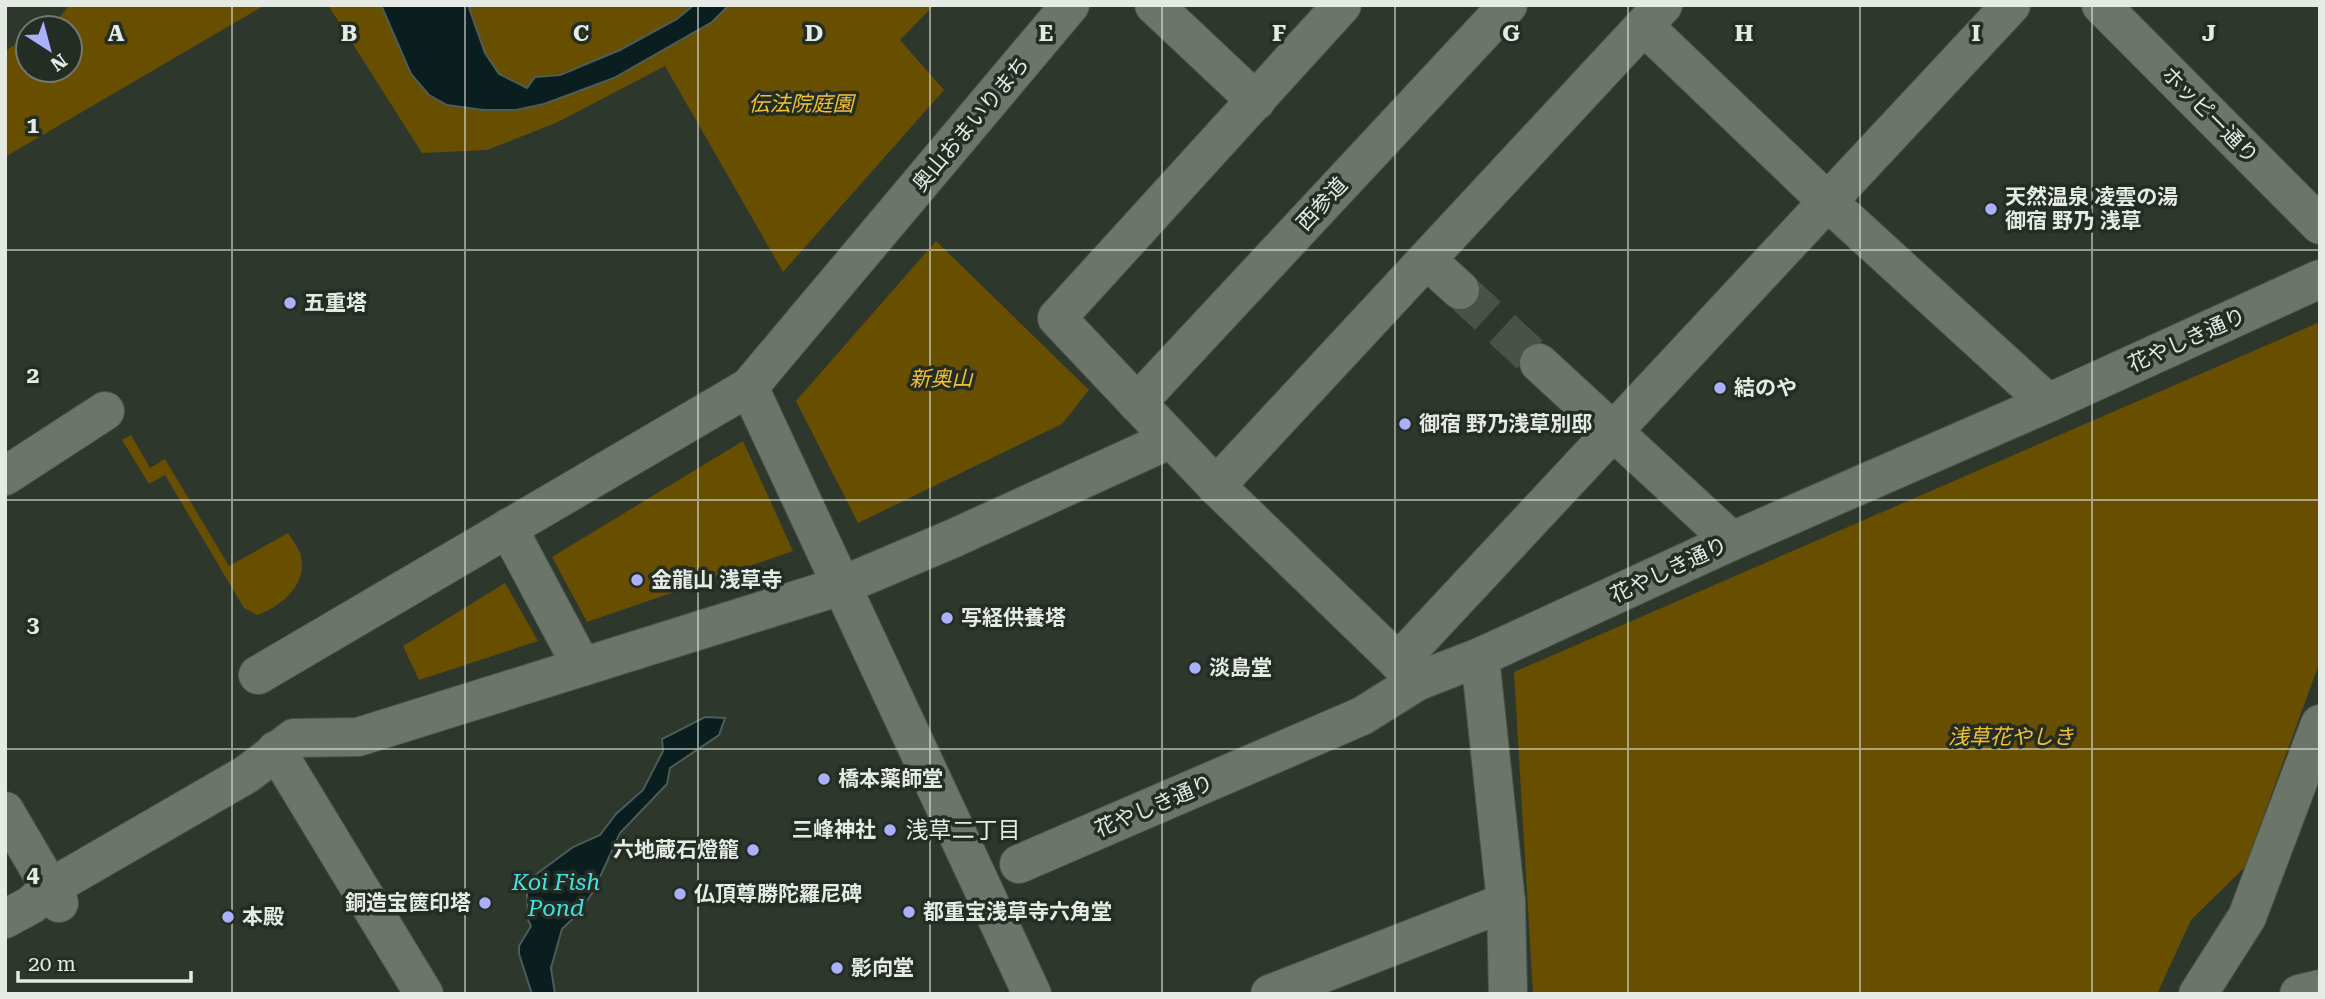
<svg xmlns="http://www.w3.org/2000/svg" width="2325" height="999" font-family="'Roboto Serif','Noto Sans JP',serif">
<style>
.green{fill:#684f00}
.water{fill:#0b1e1f;stroke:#4c5c5a;stroke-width:2}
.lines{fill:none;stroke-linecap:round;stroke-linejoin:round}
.street-tunnel{stroke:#495248;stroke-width:38;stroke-dasharray:38 19;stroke-linecap:butt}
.street-casing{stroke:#4c534b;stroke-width:40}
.street{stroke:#6b7569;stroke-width:38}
.grid{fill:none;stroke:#e5ebe4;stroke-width:2;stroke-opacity:0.55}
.poi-dot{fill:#aab0fb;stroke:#242d23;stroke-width:2.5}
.labels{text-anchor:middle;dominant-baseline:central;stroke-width:7;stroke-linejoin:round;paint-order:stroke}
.park-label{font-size:21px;font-style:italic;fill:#f3c133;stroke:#242d23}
.street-label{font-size:21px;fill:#e5ebe4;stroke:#242d23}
.poi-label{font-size:21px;font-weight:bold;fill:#e5ebe4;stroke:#242d23;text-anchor:start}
.neighbourhood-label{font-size:23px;fill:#e5ebe4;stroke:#242d23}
.water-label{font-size:23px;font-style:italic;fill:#46e1e5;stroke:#242d23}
.grid-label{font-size:23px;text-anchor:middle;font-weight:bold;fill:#e5ebe4;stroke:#242d23;stroke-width:7;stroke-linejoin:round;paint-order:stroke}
</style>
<rect width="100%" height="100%" fill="#2d372c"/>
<g class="green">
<polygon points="69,5 265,5 5,157 5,51 28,37 28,70 70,70 70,28 42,28 61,16"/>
<polygon points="328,5 934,5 900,40 944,90 783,272 665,66 556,123 487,150 422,153"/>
<polygon points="936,241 1089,390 1062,424 858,523 796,401"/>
<polygon points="2320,322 2320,661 2245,867 2191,920 2157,994 1533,994 1514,672"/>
<path d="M131 435 150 468 165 459 229 566 288 533C292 539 297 546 300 553 310 582 282 607 257 615L244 608 165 475 149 484 122 440Z"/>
<polygon points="743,441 793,551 587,622 552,557"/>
<polygon points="505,583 538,641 419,680 403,646"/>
</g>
<g class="water">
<polygon points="381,5 468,5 485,53 499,74 527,88 535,77 560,75 620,50 677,19 694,5 729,5 712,22 614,78 544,104 516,110 483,110 447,105 429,95 411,74"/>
<polygon points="705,717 725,718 719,735 670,768 667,784 620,833 594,890 579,913 562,929 551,968 555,994 532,994 519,954 519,946 531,926 528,920 527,894 534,876 573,847 600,835 616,814 643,790 663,751 662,739"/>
</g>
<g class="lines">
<polyline class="street-tunnel" points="1460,290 1539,363"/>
<defs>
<g id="street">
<polyline points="1154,5 1256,101"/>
<polyline points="1342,5 1057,318 1216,486 1418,681"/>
<polyline points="2101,5 2320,225"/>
<polyline points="1644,26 1827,201 2048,403"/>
<polyline points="1427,260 1460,290"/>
<polyline points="1539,363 1732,541"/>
<polyline points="749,387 1032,994"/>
<polyline points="1137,403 1508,5"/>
<polyline points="5,476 105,411"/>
<polyline points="1216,486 1663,5"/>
<polyline points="508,528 582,667"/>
<polyline points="1480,657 1506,902 1508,994"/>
<polyline points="1398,662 2011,5"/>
<polyline points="258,675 749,387 1070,5"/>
<polyline points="276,750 424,994"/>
<polyline points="5,811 59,903"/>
<polyline points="1019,864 1362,716 1418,681 1480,657 1732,541 2048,403 2320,279"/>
<polyline points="5,919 31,905 50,888 247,774 294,738 358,737 841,586 954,538 1171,439"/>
<polyline points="1270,994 1506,902"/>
<polyline points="2198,994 2247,917 2320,724"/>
<polyline points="2299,994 2320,989"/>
</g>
</defs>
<use href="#street" class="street-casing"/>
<use href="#street" class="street"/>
</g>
<path class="grid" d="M232 5V994M465 5V994M698 5V994M930 5V994M1162 5V994M1395 5V994M1628 5V994M1860 5V994M2092 5V994M5 250H2320M5 500H2320M5 749H2320"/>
<g class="poi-dot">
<circle cx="1991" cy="209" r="7"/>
<circle cx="290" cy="303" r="7"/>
<circle cx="1720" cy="388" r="7"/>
<circle cx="1405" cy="424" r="7"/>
<circle cx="637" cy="580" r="7"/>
<circle cx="947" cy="618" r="7"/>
<circle cx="1195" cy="668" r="7"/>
<circle cx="824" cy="779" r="7"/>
<circle cx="890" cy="830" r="7"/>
<circle cx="753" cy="850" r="7"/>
<circle cx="680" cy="894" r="7"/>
<circle cx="485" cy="903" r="7"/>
<circle cx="909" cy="912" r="7"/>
<circle cx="228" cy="917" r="7"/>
<circle cx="837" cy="968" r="7"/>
</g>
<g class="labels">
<g class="park-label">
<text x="801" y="104">伝法院庭園</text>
<text x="941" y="379">新奥山</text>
<text x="2011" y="737">浅草花やしき</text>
</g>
<g class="street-label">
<text transform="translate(2210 115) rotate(45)">ホッピー通り</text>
<text transform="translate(971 124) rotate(-50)">奥山おまいりまち</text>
<text transform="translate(1322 204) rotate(-47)">西参道</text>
<text transform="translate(2187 340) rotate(-24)">花やしき通り</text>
<text transform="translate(1669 570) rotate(-25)">花やしき通り</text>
<text transform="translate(1154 806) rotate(-23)">花やしき通り</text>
</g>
<g class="poi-label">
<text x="2005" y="197">天然温泉 凌雲の湯<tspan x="2005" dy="24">御宿 野乃 浅草</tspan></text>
<text x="304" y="303">五重塔</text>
<text x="1734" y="388">結のや</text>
<text x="1419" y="424">御宿 野乃浅草別邸</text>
<text x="651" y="580">金龍山 浅草寺</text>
<text x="961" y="618">写経供養塔</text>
<text x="1209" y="668">淡島堂</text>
<text x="838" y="779">橋本薬師堂</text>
<text x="876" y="830" text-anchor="end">三峰神社</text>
<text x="739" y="850" text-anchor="end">六地蔵石燈籠</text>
<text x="694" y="894">仏頂尊勝陀羅尼碑</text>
<text x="471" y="903" text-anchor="end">銅造宝篋印塔</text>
<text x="923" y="912">都重宝浅草寺六角堂</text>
<text x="242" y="917">本殿</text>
<text x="851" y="968">影向堂</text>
</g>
<g class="neighbourhood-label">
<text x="963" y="830">浅草二丁目</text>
</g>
<g class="water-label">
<text x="556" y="882">Koi Fish<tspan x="556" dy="26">Pond</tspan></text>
</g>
</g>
<g class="grid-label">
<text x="116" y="41">A</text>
<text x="349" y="41">B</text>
<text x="581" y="41">C</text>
<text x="814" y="41">D</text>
<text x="1046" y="41">E</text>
<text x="1279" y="41">F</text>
<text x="1511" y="41">G</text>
<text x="1744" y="41">H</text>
<text x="1976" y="41">I</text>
<text x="2209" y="41">J</text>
<text x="33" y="133">1</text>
<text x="33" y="383">2</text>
<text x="33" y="632">3</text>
<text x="33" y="882">4</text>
</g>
<rect width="2325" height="999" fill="none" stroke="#e5ebe4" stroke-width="14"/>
<g transform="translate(49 49) rotate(144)"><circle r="33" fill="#242d23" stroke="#717970" stroke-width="2"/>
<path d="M0-5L12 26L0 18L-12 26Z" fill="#aab0fb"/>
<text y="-10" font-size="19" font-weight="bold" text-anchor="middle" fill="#e5ebe4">N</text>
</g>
<path d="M18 971v10h173v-10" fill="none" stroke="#e5ebe4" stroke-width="3.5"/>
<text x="28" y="971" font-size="21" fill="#e5ebe4" stroke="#242d23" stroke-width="5" paint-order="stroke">20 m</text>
</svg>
